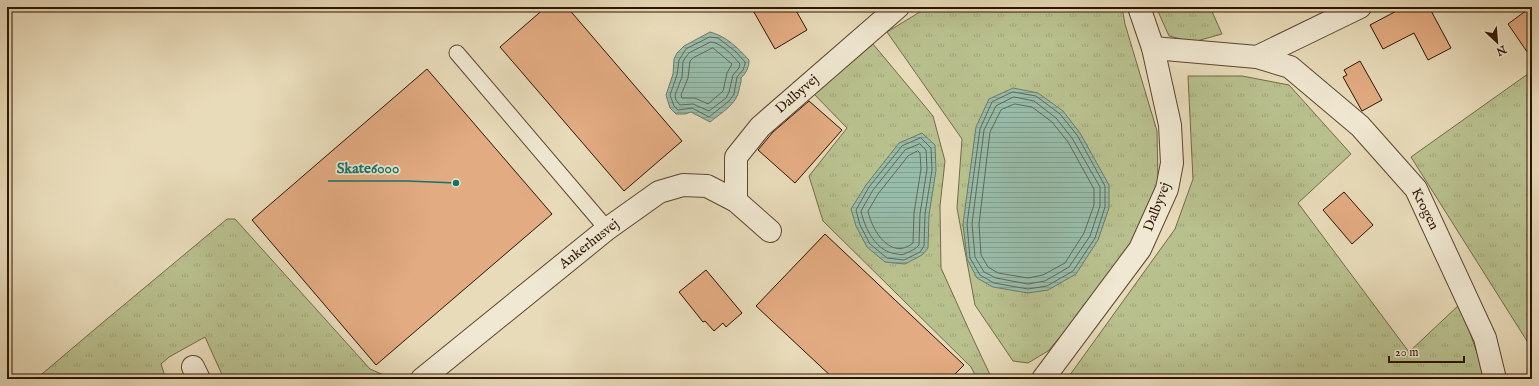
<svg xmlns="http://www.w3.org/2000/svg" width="1539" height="386" font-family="'IM FELL English',serif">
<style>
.grass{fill:url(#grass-tufts);stroke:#736a48}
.water{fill:url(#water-rules);stroke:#6e7966}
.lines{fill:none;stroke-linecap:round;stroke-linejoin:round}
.shore{stroke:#636856;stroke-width:1}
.building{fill:#e3ab81;stroke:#2e1401}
.service-casing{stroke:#5c462f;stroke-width:17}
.minor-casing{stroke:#5c462f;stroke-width:24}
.service{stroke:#f0e8d2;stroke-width:15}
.minor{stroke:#f0e8d2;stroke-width:22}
.labels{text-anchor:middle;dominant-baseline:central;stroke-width:3.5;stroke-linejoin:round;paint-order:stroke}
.street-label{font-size:14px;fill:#2e1401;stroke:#f0e8d2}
.leader{fill:none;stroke:#0f766e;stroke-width:1.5}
.callout-dot{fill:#0f766e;stroke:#f0e8d2;stroke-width:1.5}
.callout-label{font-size:15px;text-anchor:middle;font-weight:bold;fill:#0f766e;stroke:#f0e8d2;stroke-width:3.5;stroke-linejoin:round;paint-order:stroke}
</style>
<defs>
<pattern id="grass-tufts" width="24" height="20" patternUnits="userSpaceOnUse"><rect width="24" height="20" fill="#b8c08e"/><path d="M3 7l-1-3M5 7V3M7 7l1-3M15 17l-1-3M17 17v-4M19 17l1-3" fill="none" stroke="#9ea479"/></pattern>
<pattern id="water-rules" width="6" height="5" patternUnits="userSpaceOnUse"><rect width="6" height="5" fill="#98bcaa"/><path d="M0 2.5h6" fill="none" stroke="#83a190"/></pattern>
</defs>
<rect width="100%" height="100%" fill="#e8dbb9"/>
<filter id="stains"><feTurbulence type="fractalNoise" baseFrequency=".005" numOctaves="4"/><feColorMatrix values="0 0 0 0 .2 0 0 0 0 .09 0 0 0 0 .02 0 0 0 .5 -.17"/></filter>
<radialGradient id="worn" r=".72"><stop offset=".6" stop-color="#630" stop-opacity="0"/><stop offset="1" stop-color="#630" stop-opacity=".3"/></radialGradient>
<g class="grass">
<polygon points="928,7 947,7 986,11 991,7 1122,7 1125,24 1157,131 1158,181 1143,226 1090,302 1048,351 1028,363 1013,361 975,305 957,208 962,139 887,32"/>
<polygon points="1156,7 1210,7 1222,34 1193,42 1169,36"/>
<polygon points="873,44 933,116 945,161 940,206 941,268 969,330 992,379 977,379 971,367 823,221 809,176 847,128 814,94"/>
<polygon points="1532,71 1532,349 1411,157"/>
<polygon points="1188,76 1242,76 1289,85 1351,154 1298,203 1409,352 1460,304 1486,379 1067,379 1175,229 1193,179"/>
<polygon points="227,219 235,219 370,369 393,379 224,379 205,337 169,357 161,364 166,379 36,379 101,324"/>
</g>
<g class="water">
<path d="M710 32C726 36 738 48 749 60 749 68 746 73 741 78 742 83 739 86 739 90 737 104 721 113 710 122L691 112 685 114H676L670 108 666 95 673 74 674 59 677 53 684 46Z"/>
<polygon points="1013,88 1038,93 1063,111 1080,133 1109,185 1109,208 1098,240 1076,274 1048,290 1028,293 993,287 977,278 967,259 963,224 976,127 989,99"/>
<polygon points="922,133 935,145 936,170 929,215 928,248 922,255 905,264 885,262 867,247 856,226 851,209 866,185 899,143"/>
</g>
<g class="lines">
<g class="shore">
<polygon points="710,37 718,38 735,51 745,62 745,64 743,70 737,77 734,94 729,101 709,117 692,108 678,110 674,106 670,95 677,75 679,60 686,49"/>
<path d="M711 42C722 43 733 56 740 64L739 68 733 75 729 92 726 98 709 111 693 104 680 105 676 100 675 95 682 77 683 62 685 58 689 53Z"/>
<polygon points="713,48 732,64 727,73 723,91 708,104 695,98 682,98 681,95 688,78 690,61 693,58"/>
<polygon points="1013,92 1036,96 1060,114 1077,135 1105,186 1105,207 1095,238 1073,271 1047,286 1028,289 994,283 980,275 970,258 967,224 980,129 992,102"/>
<polygon points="1014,97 1034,101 1056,118 1072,138 1100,187 1100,206 1090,236 1069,267 1045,281 1028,284 996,278 984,272 975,257 972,224 984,130 996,106"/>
<polygon points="1015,104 1032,107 1052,122 1068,142 1094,189 1094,205 1084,233 1065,263 1043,275 1028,278 998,273 988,267 981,255 979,224 990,132 1001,110"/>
<polygon points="921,138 931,148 932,170 925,214 924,246 920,252 904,260 887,258 870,244 860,225 856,210 869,187 902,146"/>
<path d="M920 144 926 150 927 169 920 214 919 245C916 249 911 251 906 253 903 255 901 255 897 254 876 252 865 229 861 211L873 190 905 150Z"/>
<path d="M918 151 920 153 921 169 914 213 913 243C891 261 872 231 868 211L878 194 908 156Z"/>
</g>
</g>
<g class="building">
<polygon points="546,7 567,7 682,141 624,191 500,47"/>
<polygon points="751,7 794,7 807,30 775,49"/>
<polygon points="1404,7 1429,7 1451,48 1428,60 1414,33 1383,49 1370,25"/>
<polygon points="1531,7 1532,7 1532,59 1508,24"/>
<polygon points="1360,61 1382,100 1362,111 1343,77 1347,75 1344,70"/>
<polygon points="427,69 552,214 376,365 252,220"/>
<polygon points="809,101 842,130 795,183 758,150 773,132"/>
<polygon points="1344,192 1373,225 1352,244 1323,210"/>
<polygon points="825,234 964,365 950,379 834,379 756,306"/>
<polygon points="706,270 742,313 726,327 723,323 714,331 705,321 703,322 679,292"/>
</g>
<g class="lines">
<defs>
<polyline id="service" points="457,53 607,229"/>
<g id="minor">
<polyline points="1153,48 1257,57 1360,7"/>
<polyline points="1257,57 1290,67 1360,126 1416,189 1485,338 1495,379"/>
<polyline points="736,201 736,157 760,127 898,7"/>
<polyline points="193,367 199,379"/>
<polyline points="422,379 607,229 659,192 683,185 707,186 736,201 770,231"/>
<polyline points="1043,379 1140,249 1167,189 1172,163 1170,125 1153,48 1139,7"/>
</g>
</defs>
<use href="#service" class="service-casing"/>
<use href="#minor" class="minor-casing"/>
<use href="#service" class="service"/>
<use href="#minor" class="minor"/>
</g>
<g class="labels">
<g class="street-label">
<text transform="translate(797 94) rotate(-41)">Dalbyvej</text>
<text transform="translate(1157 207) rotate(-69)">Dalbyvej</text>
<text transform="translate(1425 209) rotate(63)">Krogen</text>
<text transform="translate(589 244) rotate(-38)">Ankerhusvej</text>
</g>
</g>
<path class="leader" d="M456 183L407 181H328"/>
<circle class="callout-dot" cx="456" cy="183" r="4"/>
<g class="callout-label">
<text x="368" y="173">Skate6000</text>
</g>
<rect width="1539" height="386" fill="none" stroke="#e8dbb9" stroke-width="24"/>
<rect x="8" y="8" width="1523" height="370" fill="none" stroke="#2e1401" stroke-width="2"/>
<rect x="12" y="12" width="1515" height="362" fill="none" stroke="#2e1401"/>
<g transform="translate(1497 42) rotate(154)" stroke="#f0e8d2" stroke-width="3" paint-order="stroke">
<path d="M0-3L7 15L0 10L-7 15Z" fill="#2e1401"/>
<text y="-6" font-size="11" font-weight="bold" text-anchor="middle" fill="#2e1401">N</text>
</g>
<path d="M1389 356v6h75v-6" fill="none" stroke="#2e1401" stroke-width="2"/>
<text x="1395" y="356" font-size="12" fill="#2e1401" stroke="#f0e8d2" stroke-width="3" paint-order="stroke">20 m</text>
<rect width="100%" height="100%" filter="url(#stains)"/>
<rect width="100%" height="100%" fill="url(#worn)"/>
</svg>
